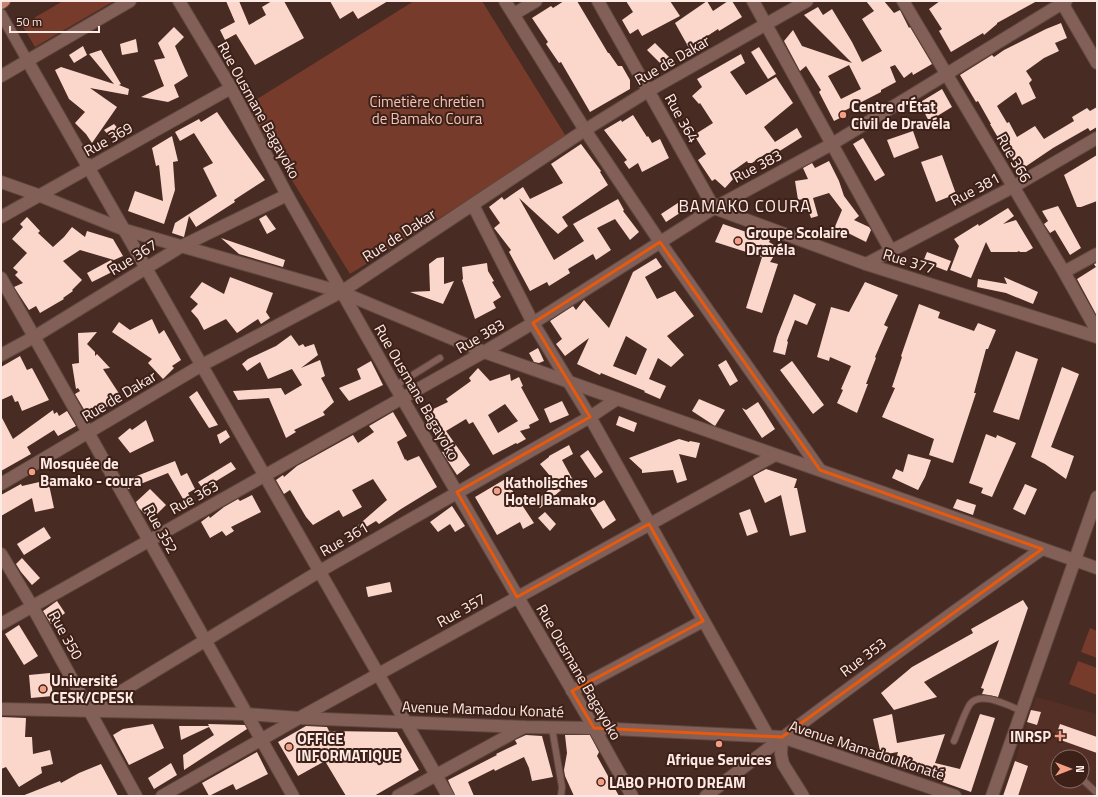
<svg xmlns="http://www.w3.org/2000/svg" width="1098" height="797" font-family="'Titillium Web',sans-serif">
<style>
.built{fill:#542f25;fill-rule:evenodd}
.green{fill:#763b2a}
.building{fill:#fbd6cb;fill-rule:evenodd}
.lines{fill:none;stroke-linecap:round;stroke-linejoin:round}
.service-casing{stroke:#5f473f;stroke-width:8}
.pedestrian-casing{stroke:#5f473f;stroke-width:12}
.minor-casing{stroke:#5f473f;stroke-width:14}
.tertiary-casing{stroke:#5f473f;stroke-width:14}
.secondary-casing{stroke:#5f473f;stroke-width:14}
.trunk-casing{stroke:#5f473f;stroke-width:14}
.service{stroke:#826057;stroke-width:6}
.pedestrian{stroke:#826057;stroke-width:10}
.minor{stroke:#826057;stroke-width:12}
.tertiary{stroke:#826057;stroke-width:12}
.secondary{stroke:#826057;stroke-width:12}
.trunk{stroke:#c8826f;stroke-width:12}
.marked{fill:none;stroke:#e8590c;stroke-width:3;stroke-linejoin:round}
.poi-dot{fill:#f49e86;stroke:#3d2119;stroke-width:1.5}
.labels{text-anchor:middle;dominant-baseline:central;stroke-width:4;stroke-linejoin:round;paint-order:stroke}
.street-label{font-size:15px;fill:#feeae5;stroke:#3d2119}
.park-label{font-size:15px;fill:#f3c4b7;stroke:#3d2119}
.poi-label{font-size:15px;font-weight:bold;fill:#feeae5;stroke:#3d2119;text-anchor:start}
.quarter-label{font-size:17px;letter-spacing:1px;fill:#feeae5;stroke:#3d2119}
</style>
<rect width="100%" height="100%" fill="#482b23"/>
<path class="built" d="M1036 697 1097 714V796H1010L1004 794ZM1058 757H1082V781H1058Z"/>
<g class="green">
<polygon points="63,1 114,1 35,47 22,25"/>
<polygon points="414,1 482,1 567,138 350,274 246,106"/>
<polygon points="1090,628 1097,631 1097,658 1081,652"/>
<polygon points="1078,661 1097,668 1097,695 1069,684"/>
</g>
<g class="building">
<polygon points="226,1 239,1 249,25 266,15 262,7 272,1 284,1 304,38 255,65 236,34 225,40 220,30 235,22"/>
<polygon points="330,1 388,1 358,19 353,11 340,19"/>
<polygon points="564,1 577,1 608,53 609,53 618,66 622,66 630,80 630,89 590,112 561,62 559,63 546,44 548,42 532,18 551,6 553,8"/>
<polygon points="626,1 670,1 680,16 642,36 638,29 630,34 622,20 633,12"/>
<polygon points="707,1 713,11 728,1 732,1 742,17 719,31 718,29 689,48 675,23"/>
<path d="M866 1H884L894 13 900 10 909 28 910 27 932 64 913 75 912 72 904 78 895 65 890 67 896 82 881 90V92L842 112 844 116 834 121 819 92 821 90 806 66 800 71 784 41 793 30 802 46 852 63 804 15 818 7 823 15 832 9 852 42 862 62 882 51 862 19 874 11ZM849 65 861 89 841 99 828 76Z"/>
<polygon points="940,1 1037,1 997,23 997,24 984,35 983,33 951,52 939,31 942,29 929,9"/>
<polygon points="1061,23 1067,38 1055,43 1059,51 1044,58 1026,71 1032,80 1029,83 1036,98 1022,105 1016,92 997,106 1007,123 1009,122 1017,137 1035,126 1044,139 1074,121 1072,117 1087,108 1090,111 1097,107 1097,127 1090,131 1088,128 1053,148 1019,171 1002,140 1000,141 990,124 991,124 978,101 976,102 960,75 992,55 994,57 1004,50 1046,29"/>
<polygon points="174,27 184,37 175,46 188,76 174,85 179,97 168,102 141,97 164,86 154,60 165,58 158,43"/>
<polygon points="136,39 138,52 122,55 120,44"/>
<polygon points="655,43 670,58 661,64 647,50"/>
<polygon points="83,46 87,55 74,63 69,55"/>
<polygon points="759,47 776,74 768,79 751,52"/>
<polygon points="101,50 121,84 119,85 129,89 128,95 90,88 117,107 92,143 86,134 75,123 85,112 69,99 55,70 61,67 114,84 89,54"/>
<polygon points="741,54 745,63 730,72 746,95 776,77 793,103 764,127 775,142 797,128 802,137 770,157 767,153 752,163 748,163 747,161 730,173 735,177 725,188 715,179 712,181 698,160 706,154 694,135 713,123 700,103 699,104 692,96 702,87 697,79"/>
<polygon points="942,89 952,107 929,121 919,103"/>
<polygon points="217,112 232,134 265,180 234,200 235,202 196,227 189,216 184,237 172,233 175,223 217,196 203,168 213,163 194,133 180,141 175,132 199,119 201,122"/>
<polygon points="633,115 647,137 648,136 652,143 660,139 669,158 642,172 638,163 629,169 624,162 627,160 604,130 621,120 622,122"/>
<polygon points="114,124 121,132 112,139 104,130"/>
<polygon points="913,131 919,148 894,158 887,140"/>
<polygon points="172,136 178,161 173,162 175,190 164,224 128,211 135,191 163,201 159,165 156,166 152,148"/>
<polygon points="863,138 885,175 875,181 853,144"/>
<polygon points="581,144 601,171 600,172 608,185 562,217 568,226 558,234 519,198 554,260 584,241 573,224 618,199 624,210 623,211 639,232 630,240 615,219 597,228 611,250 596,260 593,254 568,269 570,273 549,286 547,282 530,291 509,252 511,250 494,228 500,223 489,207 502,197 504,200 523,187 530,199 563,183 551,164"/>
<polygon points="942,155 956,194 936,202 921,162"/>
<polygon points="1097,155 1097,201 1081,207 1077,207 1064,175"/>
<polygon points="829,161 839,181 844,196 859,216 854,220 869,227 871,230 866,242 846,232 845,234 834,229 842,210 829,193 813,198 818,216 811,218 804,199 798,200 795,181 808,179 803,168 812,163 815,168"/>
<polygon points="684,199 689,207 666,222 661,214"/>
<polygon points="1058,206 1081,248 1070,255 1055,230 1050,233 1044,224 1048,221 1042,211"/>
<polygon points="1008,208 1014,216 1003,224 1016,220 1033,248 1026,252 1020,252 1019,251 1017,252 991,252 986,242 971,278 950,270 959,246 954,239 978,224 979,226"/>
<polygon points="266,215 276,229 267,234 259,219"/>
<polygon points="27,217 40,231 38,233 53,247 64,237 72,227 85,237 87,231 113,239 123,256 114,260 80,250 63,261 82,280 72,290 73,291 63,298 64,299 40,313 36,306 29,310 14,287 23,283 15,275 18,272 13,268 27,253 12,239 23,227 20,224"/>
<polygon points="723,224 770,240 769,242 779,248 770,262 778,264 762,313 746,308 762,257 715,242"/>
<polygon points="221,238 285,260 283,267 239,254"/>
<polygon points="927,252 951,261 947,271 923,262"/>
<polygon points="444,257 444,284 454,281 443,304 410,292 430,291 429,264 437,258"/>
<path d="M656 258 662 267 645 277 657 299 675 291 694 316 667 336 684 355 671 367 658 358 649 379 666 386 660 399 644 392 645 391 601 373 600 375 577 364 589 338 565 356 556 344 562 339 550 321 573 306 576 310 584 300 609 328 633 272ZM626 336 647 349 636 375 613 366Z"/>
<polygon points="111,260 116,270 92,282 87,273"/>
<polygon points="487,263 488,271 494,281 492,282 501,297 493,302 496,308 475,319 462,280 463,279 462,267"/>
<polygon points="1097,263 1097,316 1077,279 1096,267 1094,264"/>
<polygon points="230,277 273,293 266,312 270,318 261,324 258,319 237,333 226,319 204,330 198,319 191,311 198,304 190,297 202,282 224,294"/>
<polygon points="1004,277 1038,292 1033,304 1006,293 977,287 978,279 1007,284"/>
<polygon points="865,282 898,295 884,325 888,327 875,357 876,358 866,384 868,384 857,413 837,403 843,390 841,389 851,366 830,357 829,361 817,357 831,307 849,312"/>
<polygon points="794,294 816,304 807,325 795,320 787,341 788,342 785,355 773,352 777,337"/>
<polygon points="919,304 940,312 938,318 974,331 978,323 996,330 988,349 986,349 974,393 976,393 953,463 929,455 934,439 882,417 895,388 892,387 902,357 901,356"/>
<polygon points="152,319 159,334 164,330 181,360 172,366 174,368 163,379 148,363 152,359 112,332 119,322 130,330"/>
<polygon points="97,332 87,344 95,352 95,356 97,354 110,368 103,369 120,395 108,406 89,418 75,394 80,391 78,388 76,389 72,364 79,363 78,333"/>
<polygon points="291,335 299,346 303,344 305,347 314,344 318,355 301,368 320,360 325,376 321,378 334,402 323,412 325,415 294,430 296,432 286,438 269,398 238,400 233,391 281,388 285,395 302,385 292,369 268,379 260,362 247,371 242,364 248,359 276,346"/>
<polygon points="538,348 544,361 539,363 534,362 529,353"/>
<polygon points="1016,351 1038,359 1019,420 993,412"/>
<polygon points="20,356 27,370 32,368 49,400 22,411 18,401 15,402 12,395 1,400 1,367"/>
<polygon points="726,360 738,381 730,386 718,365"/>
<polygon points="371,361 383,385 349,401 339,388 361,379 357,369"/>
<polygon points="792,361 824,405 813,414 780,370"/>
<polygon points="1062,367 1079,374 1051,447 1074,456 1066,479 1045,464 1031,457"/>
<path d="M478 368 490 381 510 374 511 381 519 377 523 386 521 387 539 420 529 425 530 428 520 431 526 439 517 444 516 443 493 455 473 422 469 424 466 419 446 431 470 465 457 475 442 452 447 449 438 440 439 439 427 412 448 402 446 399 471 381 469 378ZM505 404 518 421 498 433 488 415Z"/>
<polygon points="197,391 218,425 209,428 189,397"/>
<polygon points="699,399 725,410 715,426 692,411"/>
<polygon points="562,401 569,415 550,423 544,409"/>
<polygon points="758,402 775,429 762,438 742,408 746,410"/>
<polygon points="53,410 54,414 57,412 59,416 67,411 76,426 58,436 54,430 27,447 31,454 1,471 1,416 13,439"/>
<polygon points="393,412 407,436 397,442 405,460 406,459 407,461 419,456 437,487 401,509 379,524 376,521 358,532 355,528 387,500 373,479 352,490 362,507 343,517 339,510 313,525 306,517 290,490 284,494 276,480 283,475 284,477 297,466 353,435 358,443 374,432 369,426"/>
<polygon points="619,416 637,423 634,432 616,425"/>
<polygon points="146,420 154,441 130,453 118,438 130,428 132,430"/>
<polygon points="226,430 230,437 220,444 217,435"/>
<polygon points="986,434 996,438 997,435 1016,443 992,497 981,493 983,488 969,483"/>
<polygon points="679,439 689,442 690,441 700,443 696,458 679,454 687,480 677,483 673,470 642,473 642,470 629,458"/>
<polygon points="569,445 573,454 562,460 573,480 540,508 535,502 556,483 540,464 549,457 549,456"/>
<polygon points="588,450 603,472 595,478 580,456"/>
<polygon points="908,454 931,460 925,477 918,490 892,478 896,469 903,472"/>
<polygon points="175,461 181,476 187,473 195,489 188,493 192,501 186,504 168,473 128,489 124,481"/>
<polygon points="231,462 236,469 203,489 198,482"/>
<polygon points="766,469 797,479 794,488 797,488 806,532 790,536 781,495 765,503 753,476"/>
<polygon points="512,475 519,486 512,490 534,523 523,529 520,522 497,535 475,497"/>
<polygon points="48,480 54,508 35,512 32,498 1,516 1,495 21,484 22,486"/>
<polygon points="1025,484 1037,489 1025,515 1013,509"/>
<polygon points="150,489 166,505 151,520 139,508 136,502"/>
<polygon points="252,495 261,512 231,527 234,531 226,536 222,531 210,538 201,522 209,516 210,518 224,507 238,499 240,501"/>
<polygon points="957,499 976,505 973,515 953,508"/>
<polygon points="604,500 616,520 603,529 590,508"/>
<polygon points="452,506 465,526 455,532 450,524 438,532 430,522"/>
<polygon points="750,509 758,532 747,536 739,513"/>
<polygon points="545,512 556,524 550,531 538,518"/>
<polygon points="44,527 51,538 24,555 17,544"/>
<polygon points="22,558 40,578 32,585 21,572 16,564"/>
<polygon points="390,582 392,592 368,597 366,587"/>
<polygon points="1023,600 1028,608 998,697 982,694 984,689 981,688 999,640 924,682 937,697 894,710 881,693 912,667 973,633 971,629"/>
<polygon points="57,601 65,613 51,624 43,611"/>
<polygon points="19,625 38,656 24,665 5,634"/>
<polygon points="50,673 53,696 31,698 29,675"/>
<polygon points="1031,710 1041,712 1037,725 1027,722"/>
<polygon points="892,714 897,743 945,734 935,763 960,769 980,714 995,718 971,792 894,765 898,752 881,755 873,719"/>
<polygon points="1,717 26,718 25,737 32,737 33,754 50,750 53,764 41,767 42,773 19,787 6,767 1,769"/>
<polygon points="153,724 164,748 129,765 113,735 123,729"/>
<polygon points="208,724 245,725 247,729 184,770 183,755 214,735 209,727 181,740 179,726 209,726"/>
<polygon points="1060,724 1097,737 1097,753 1055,738"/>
<polygon points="306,726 327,727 329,731 397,732 419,770 374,796 346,796 325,761 298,776 278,742"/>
<polygon points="526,735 542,736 553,777 532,781 529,768 524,757 495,771 494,769 468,782 474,796 455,796 448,780 497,755 496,754 517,744 515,740"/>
<polygon points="565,735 590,735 599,752 597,756 619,796 574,796 565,776 564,770 567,753"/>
<polygon points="257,752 268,774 236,790 233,784 209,796 202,783"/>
<polygon points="1015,761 1028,766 1018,796 1003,796"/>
<polygon points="171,763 177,775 154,789 148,778"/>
<polygon points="101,764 118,796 22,796 60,781 61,783 79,773"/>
</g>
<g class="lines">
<defs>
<g id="service">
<polyline points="395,386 440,358"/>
<polyline points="552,728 562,787 561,796"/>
<path d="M954 741C958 732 966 708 971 703 982 691 1009 706 1022 711"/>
<polyline points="1082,779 1097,793"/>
</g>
<polyline id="pedestrian" points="1,14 27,60"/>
<g id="minor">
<polyline points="505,1 585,130 660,242 820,470"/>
<polyline points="598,1 714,208 866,264 1097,337"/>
<polyline points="753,1 891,251"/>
<polyline points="903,1 1064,272 1097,331"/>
<polyline points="1061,1 1097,63"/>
<polyline points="514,14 536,1"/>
<polyline points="27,60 448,796"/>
<polyline points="1,76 130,1"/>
<polyline points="1,182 38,195 125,230 341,292 484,352 1097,568"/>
<polyline points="473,205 533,323 590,417 768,736"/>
<polyline points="1,217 231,88"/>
<polyline points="866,264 1013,187 1097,138"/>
<polyline points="1064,272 1097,254"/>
<polyline points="1,278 293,796"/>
<polyline points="1,355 34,337 182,246 287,195"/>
<polyline points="1,484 202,365 341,292 585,130 648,91 807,1"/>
<polyline points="1,554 32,606 136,796"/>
<polyline points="1,624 484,352 533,323 714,208 832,144 1066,1"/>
<polyline points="572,691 703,621"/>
<polyline points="89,711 320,571 590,417 617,399"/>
<polyline points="782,737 781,754 783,764 803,796"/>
<polyline points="162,796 299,718 775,455"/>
<polyline points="398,796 524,727"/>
<path d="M706 796C816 711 929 629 1042 549"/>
</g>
<polyline id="tertiary" points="594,728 632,796"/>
<g id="secondary">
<polyline points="179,1 231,88 287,195 395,386 594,728"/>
<polyline points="1,709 247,714 299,718 524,727 594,728 782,737 955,796"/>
<polyline points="992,796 1097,497"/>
</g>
<polyline id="trunk" points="1,3 4,1"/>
</defs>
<use href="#service" class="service-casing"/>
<use href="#pedestrian" class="pedestrian-casing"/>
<use href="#minor" class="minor-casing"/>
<use href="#tertiary" class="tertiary-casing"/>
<use href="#secondary" class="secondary-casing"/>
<use href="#trunk" class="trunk-casing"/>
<use href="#service" class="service"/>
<use href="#pedestrian" class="pedestrian"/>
<use href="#minor" class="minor"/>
<use href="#tertiary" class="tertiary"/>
<use href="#secondary" class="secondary"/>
<use href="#trunk" class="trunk"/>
</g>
<path class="marked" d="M660 242 820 470 1042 549 782 737 594 728 572 691 703 621 649 524 517 597 457 492 590 417 533 323Z"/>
<g class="poi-dot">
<circle cx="843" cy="115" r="4"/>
<circle cx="738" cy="241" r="4"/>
<circle cx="32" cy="472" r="4"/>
<circle cx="497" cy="491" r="4"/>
<circle cx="43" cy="689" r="4"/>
<path d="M1058 730h4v4h4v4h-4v4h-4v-4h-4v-4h4z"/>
<circle cx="719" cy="744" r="4"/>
<circle cx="289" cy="747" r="4"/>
<circle cx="601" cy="782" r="4"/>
</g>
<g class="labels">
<g class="street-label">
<text transform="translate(672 60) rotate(-30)">Rue de Dakar</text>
<text transform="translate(259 110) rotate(61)">Rue Ousmane Bagayoko</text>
<text transform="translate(682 118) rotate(61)">Rue 364</text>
<text transform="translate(108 139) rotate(-29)">Rue 369</text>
<text transform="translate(1014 158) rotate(60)">Rue 366</text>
<text transform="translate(757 166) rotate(-28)">Rue 383</text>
<text transform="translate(975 189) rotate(-28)">Rue 381</text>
<text transform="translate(399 235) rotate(-33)">Rue de Dakar</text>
<text transform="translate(133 257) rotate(-32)">Rue 367</text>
<text transform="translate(909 261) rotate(17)">Rue 377</text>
<text transform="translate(480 336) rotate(-30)">Rue 383</text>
<text transform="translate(417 392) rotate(60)">Rue Ousmane Bagayoko</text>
<text transform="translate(119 396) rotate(-31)">Rue de Dakar</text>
<text transform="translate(194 497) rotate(-29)">Rue 363</text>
<text transform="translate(161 529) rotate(61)">Rue 352</text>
<text transform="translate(344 539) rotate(-30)">Rue 361</text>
<text transform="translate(461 610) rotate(-29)">Rue 357</text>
<text transform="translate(66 635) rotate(61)">Rue 350</text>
<text transform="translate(863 657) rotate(-37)">Rue 353</text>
<text transform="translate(579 672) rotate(60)">Rue Ousmane Bagayoko</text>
<text transform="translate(483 709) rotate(2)">Avenue Mamadou Konaté</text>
<text transform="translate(867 750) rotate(18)">Avenue Mamadou Konaté</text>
</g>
<g class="park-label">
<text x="427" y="101">Cimetière chretien<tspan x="427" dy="17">de Bamako Coura</tspan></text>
</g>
<g class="poi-label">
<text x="851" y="106">Centre d'État<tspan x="851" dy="17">Civil de Dravéla</tspan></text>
<text x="746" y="232">Groupe Scolaire<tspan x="746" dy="17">Dravéla</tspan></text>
<text x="40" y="463">Mosquée de<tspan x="40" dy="17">Bamako - coura</tspan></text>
<text x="505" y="482">Katholisches<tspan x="505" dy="17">Hotel Bamako</tspan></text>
<text x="51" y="680">Université<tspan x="51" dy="17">CESK/CPESK</tspan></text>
<text x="1051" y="736" text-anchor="end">INRSP</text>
<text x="297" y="738">OFFICE<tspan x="297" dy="17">INFORMATIQUE</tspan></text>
<text x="719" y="759" text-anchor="middle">Afrique Services</text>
<text x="609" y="782">LABO PHOTO DREAM</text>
</g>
<g class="quarter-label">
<text x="745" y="206">BAMAKO COURA</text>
</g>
</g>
<rect width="1098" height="797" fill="none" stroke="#feeae5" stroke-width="4"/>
<g transform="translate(1070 769) rotate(90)"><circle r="19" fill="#3d2119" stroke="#8a716b"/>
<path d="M0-3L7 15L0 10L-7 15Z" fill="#f49e86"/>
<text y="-6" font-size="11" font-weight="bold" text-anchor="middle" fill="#feeae5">N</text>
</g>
<path d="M10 26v6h89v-6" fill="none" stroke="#feeae5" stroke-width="2"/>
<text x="16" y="26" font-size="12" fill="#feeae5" stroke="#3d2119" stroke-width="3" paint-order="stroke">50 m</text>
</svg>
